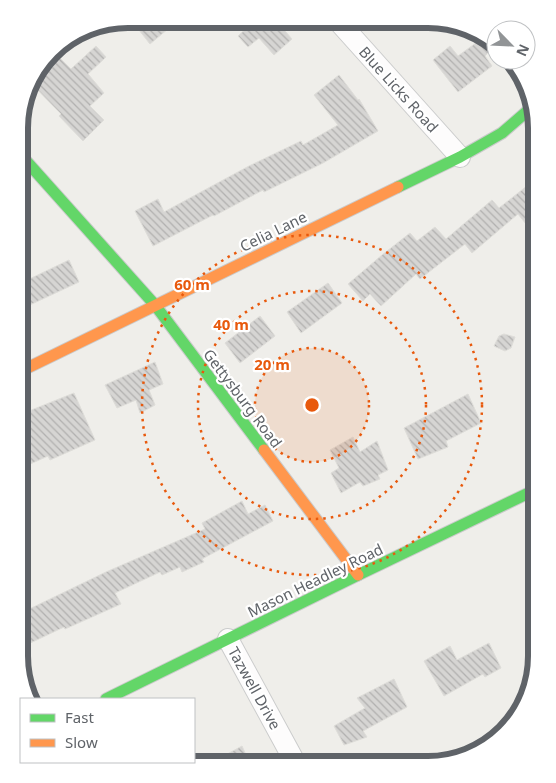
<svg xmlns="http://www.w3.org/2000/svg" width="556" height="783" font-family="'Noto Sans',sans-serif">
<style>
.building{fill:url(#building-back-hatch);stroke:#deddd9}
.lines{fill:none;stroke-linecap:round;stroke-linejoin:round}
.street-casing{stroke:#cbcccc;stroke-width:22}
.fast-casing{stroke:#cacacb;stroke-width:13}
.slow-casing{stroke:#cacacb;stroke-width:13}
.street{stroke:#fdfcfc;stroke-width:20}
.fast{stroke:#63d668;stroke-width:11}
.slow{stroke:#ff974d;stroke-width:11}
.ring{fill:none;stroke:#e8590c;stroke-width:2.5;stroke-dasharray:2.5 5}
.labels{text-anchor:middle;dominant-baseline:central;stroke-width:4.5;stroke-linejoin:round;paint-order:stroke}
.street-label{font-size:15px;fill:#5f6368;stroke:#fff}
.rim{fill:none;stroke:#5f6368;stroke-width:6}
.centre{fill:#e8590c;stroke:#fff;stroke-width:2.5}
.ring-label{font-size:15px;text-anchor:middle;font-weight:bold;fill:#e8590c;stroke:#fff;stroke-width:4.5;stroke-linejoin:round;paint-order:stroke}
</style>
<defs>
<pattern id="building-back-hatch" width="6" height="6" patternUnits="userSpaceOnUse" patternTransform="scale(1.25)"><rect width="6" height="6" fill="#d6d5d3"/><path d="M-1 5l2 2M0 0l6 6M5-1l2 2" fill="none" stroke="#b1b0af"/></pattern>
</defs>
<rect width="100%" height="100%" fill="#efeeea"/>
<g class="building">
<polygon points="245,22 277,22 292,39 274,55 259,38 248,47 238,36 249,26"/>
<polygon points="175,23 150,44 139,30 146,24"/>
<polygon points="484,37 494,41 496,43 496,45 485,56 492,66 458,92 433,60 450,46 458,56"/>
<polygon points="96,46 106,57 88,74 104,93 90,106 104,120 83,141 59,116 61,114 30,82 33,73 46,58 47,59 54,52 71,69"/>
<polygon points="339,75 358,100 359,99 378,131 323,163 264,192 263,190 214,216 213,215 153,246 135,211 158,199 164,212 249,166 301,141 303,145 338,125 314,95"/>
<polygon points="537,178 537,215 526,224 518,214 472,253 465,244 420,279 416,274 381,306 370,294 363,301 348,284 382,255 410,233 417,241 435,227 446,239 492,200 499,208"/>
<polygon points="69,260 79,282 19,310 19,284"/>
<polygon points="328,283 342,303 301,333 287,312"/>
<polygon points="260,316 275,336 240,363 225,343"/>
<polygon points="504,334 515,337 511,348 505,351 494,346 499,336"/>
<polygon points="155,362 163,384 149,390 155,405 140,413 136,400 117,408 105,385"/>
<polygon points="74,393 95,440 50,460 48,456 19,469 19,415"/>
<polygon points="468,394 481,423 446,441 448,447 418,459 404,428"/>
<polygon points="353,437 360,452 377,441 388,470 378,475 380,479 363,486 360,482 341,493 331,473 339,468 330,450"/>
<polygon points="242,501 248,514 265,505 273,521 202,559 204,562 182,572 180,567 162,575 160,572 115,593 121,604 65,629 64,627 24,646 19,635 19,614 106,572 205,529 202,523"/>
<polygon points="489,643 501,668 485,677 483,674 444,696 424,661 450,646 457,660"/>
<polygon points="394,679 407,707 363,731 367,737 344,745 334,726 365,708 357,698"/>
<polygon points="242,746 250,764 209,764"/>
</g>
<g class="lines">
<defs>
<g id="street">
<polyline points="338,21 460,157"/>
<polyline points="228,639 296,764"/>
</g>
<g id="fast">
<polyline points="20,154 155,305 264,450"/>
<polyline points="398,187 460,157 502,133 532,107"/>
<polyline points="106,699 358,575 537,489"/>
</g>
<g id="slow">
<polyline points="19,372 398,187"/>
<polyline points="264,450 358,575"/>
</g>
</defs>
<use href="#street" class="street-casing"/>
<use href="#fast" class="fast-casing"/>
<use href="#slow" class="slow-casing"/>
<use href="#street" class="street"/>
<use href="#fast" class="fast"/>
<use href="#slow" class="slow"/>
</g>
<circle cx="312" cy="405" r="57" fill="#e8590c" fill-opacity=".12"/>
<g class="ring">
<circle cx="312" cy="405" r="57"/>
<circle cx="312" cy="405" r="114"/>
<circle cx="312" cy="405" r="170"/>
</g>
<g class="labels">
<g class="street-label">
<text transform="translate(399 89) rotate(48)">Blue Licks Road</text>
<text transform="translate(273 231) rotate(-26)">Celia Lane</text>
<text transform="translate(243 398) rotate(53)">Gettysburg Road</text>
<text transform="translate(315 580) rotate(-26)">Mason Headley Road</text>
<text transform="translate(255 688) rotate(61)">Tazwell Drive</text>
</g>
</g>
<path d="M0 0H556V783H0ZM128 28H428A100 100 0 0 1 528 128V656A100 100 0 0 1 428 756H128A100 100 0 0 1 28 656V128A100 100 0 0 1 128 28Z" fill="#fff" fill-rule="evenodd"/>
<path class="rim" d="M128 28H428A100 100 0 0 1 528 128V656A100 100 0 0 1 428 756H128A100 100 0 0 1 28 656V128A100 100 0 0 1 128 28Z"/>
<circle cx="312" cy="405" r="8" class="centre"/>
<g class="ring-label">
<text x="192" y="290">60 m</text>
<text x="231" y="330">40 m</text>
<text x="272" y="370">20 m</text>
</g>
<rect x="20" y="698" width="175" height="65" fill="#ffffff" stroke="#bfc1c3"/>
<rect x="30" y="714" width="25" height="8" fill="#63d668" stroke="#bfc1c3"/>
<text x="65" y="723" font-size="15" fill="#5f6368">Fast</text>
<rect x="30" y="739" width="25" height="8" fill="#ff974d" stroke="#bfc1c3"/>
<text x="65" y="748" font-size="15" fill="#5f6368">Slow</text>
<g transform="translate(511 45) rotate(114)"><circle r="24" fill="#ffffff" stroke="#bfc1c3"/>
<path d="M0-4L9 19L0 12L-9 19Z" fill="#919496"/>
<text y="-8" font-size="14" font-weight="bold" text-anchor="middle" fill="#5f6368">N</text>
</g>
</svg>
